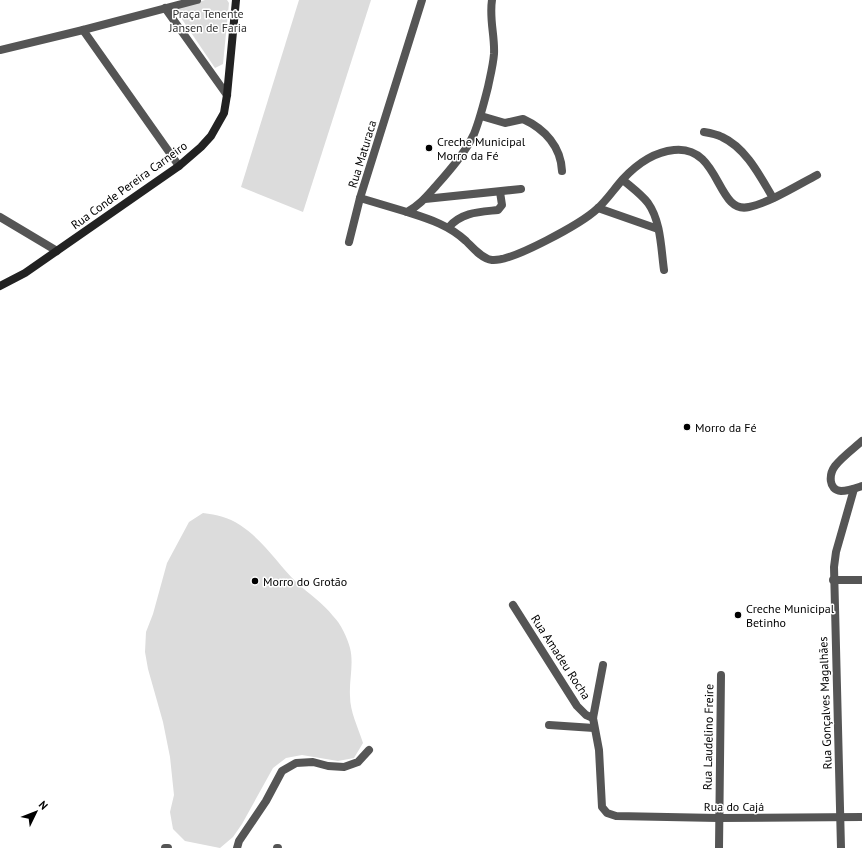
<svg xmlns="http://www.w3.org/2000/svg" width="862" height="848" font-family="'PT Sans',sans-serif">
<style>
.green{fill:#dcdcdc}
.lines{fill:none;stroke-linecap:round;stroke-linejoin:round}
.street{stroke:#555;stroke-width:8}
.secondary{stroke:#222;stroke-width:8}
.poi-dot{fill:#000;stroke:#fff;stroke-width:1.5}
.labels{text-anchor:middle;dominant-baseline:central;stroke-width:3;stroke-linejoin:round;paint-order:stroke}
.park-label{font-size:12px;fill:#333;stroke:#fff}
.poi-label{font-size:12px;fill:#000;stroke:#fff;text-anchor:start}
.street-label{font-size:12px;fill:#000;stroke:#fff}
</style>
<rect width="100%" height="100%" fill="#fff"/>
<g class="green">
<polygon points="205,0 227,0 229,3 223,64 215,68 175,9"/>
<polygon points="299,0 371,0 303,212 241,187"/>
<path d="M203 513C217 515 228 517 240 525 263 540 278 564 297 583 309 594 323 603 333 616 341 624 347 637 350 648 354 664 349 680 350 696 350 712 358 727 363 743L354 758 338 761 302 755 286 758 273 768 242 824 233 837 220 848 185 841 173 829 170 812 174 795 170 757 163 722 148 669 145 652 146 632 153 614 167 563 189 522Z"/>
</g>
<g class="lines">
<g class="street">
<polyline points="165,8 227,95"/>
<polyline points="83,30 179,166"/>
<polyline points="0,50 83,30 197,0"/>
<path d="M481 116 505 123 523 119C545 129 561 147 562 171"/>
<path d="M704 132C710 133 716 134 722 137 746 148 760 176 773 198"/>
<path d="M623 180C631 187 641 194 648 203 661 221 661 249 664 270"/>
<path d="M360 198 407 212C420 205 427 196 436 186 450 170 465 153 474 134 480 119 484 103 488 87 490 77 493 66 494 54 495 36 489 19 492 0"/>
<polyline points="425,199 521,189"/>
<polyline points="598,208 658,229"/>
<path d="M407 212C429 219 449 225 466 241 473 248 482 259 492 260 512 262 582 223 597 209 607 200 614 189 623 179 636 165 654 152 674 150 721 145 716 215 749 207 769 203 798 185 817 175"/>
<polyline points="0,217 57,251"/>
<path d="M449 227C462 212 480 212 498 210L502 205 500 192"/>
<polyline points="349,242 360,198 422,0"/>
<path d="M862 441C853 449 842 457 835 466 829 474 828 490 841 491 848 491 856 488 862 486"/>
<polyline points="833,580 862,580"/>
<polyline points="513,605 577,706 586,715 593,718"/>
<polyline points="603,665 593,718 599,750 602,807 607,813 616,816 718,818 862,817"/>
<polyline points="549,725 594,728"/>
<polyline points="165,848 168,848"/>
<polyline points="237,848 239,841 266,801 282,771 296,763 313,762 328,766 344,767 358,762 369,750"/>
<polyline points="277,848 278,848"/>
<polyline points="719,848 721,675"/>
<polyline points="841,848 834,567 836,552 854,489"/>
</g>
<polyline class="secondary" points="0,286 25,273 179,166 201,147 211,136 224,113 227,95 236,0"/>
</g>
<g class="poi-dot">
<circle cx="429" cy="148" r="4"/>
<circle cx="687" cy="427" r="4"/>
<circle cx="255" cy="581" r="4"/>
<circle cx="738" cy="615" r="4"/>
</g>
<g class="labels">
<g class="park-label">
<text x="208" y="13">Praça Tenente<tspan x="208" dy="14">Jansen de Faria</tspan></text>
</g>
<g class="poi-label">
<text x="437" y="141">Creche Municipal<tspan x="437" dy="14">Morro da Fé</tspan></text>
<text x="695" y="427">Morro da Fé</text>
<text x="263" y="581">Morro do Grotão</text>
<text x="746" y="608">Creche Municipal<tspan x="746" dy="14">Betinho</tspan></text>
</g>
<g class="street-label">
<text transform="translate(362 154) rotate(-73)">Rua Maturaca</text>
<text transform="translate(129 185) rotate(-36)">Rua Conde Pereira Carneiro</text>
<text transform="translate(561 657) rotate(57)">Rua Amadeu Rocha</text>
<text transform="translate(825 703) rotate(-92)">Rua Gonçalves Magalhães</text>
<text transform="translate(708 737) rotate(-89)">Rua Laudelino Freire</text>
<text x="734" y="806">Rua do Cajá</text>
</g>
</g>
<g transform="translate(36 812) rotate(47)" stroke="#ffffff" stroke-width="3" paint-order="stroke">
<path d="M0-3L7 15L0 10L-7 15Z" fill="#000000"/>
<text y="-6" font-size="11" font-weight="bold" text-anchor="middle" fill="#000000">N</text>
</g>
</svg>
